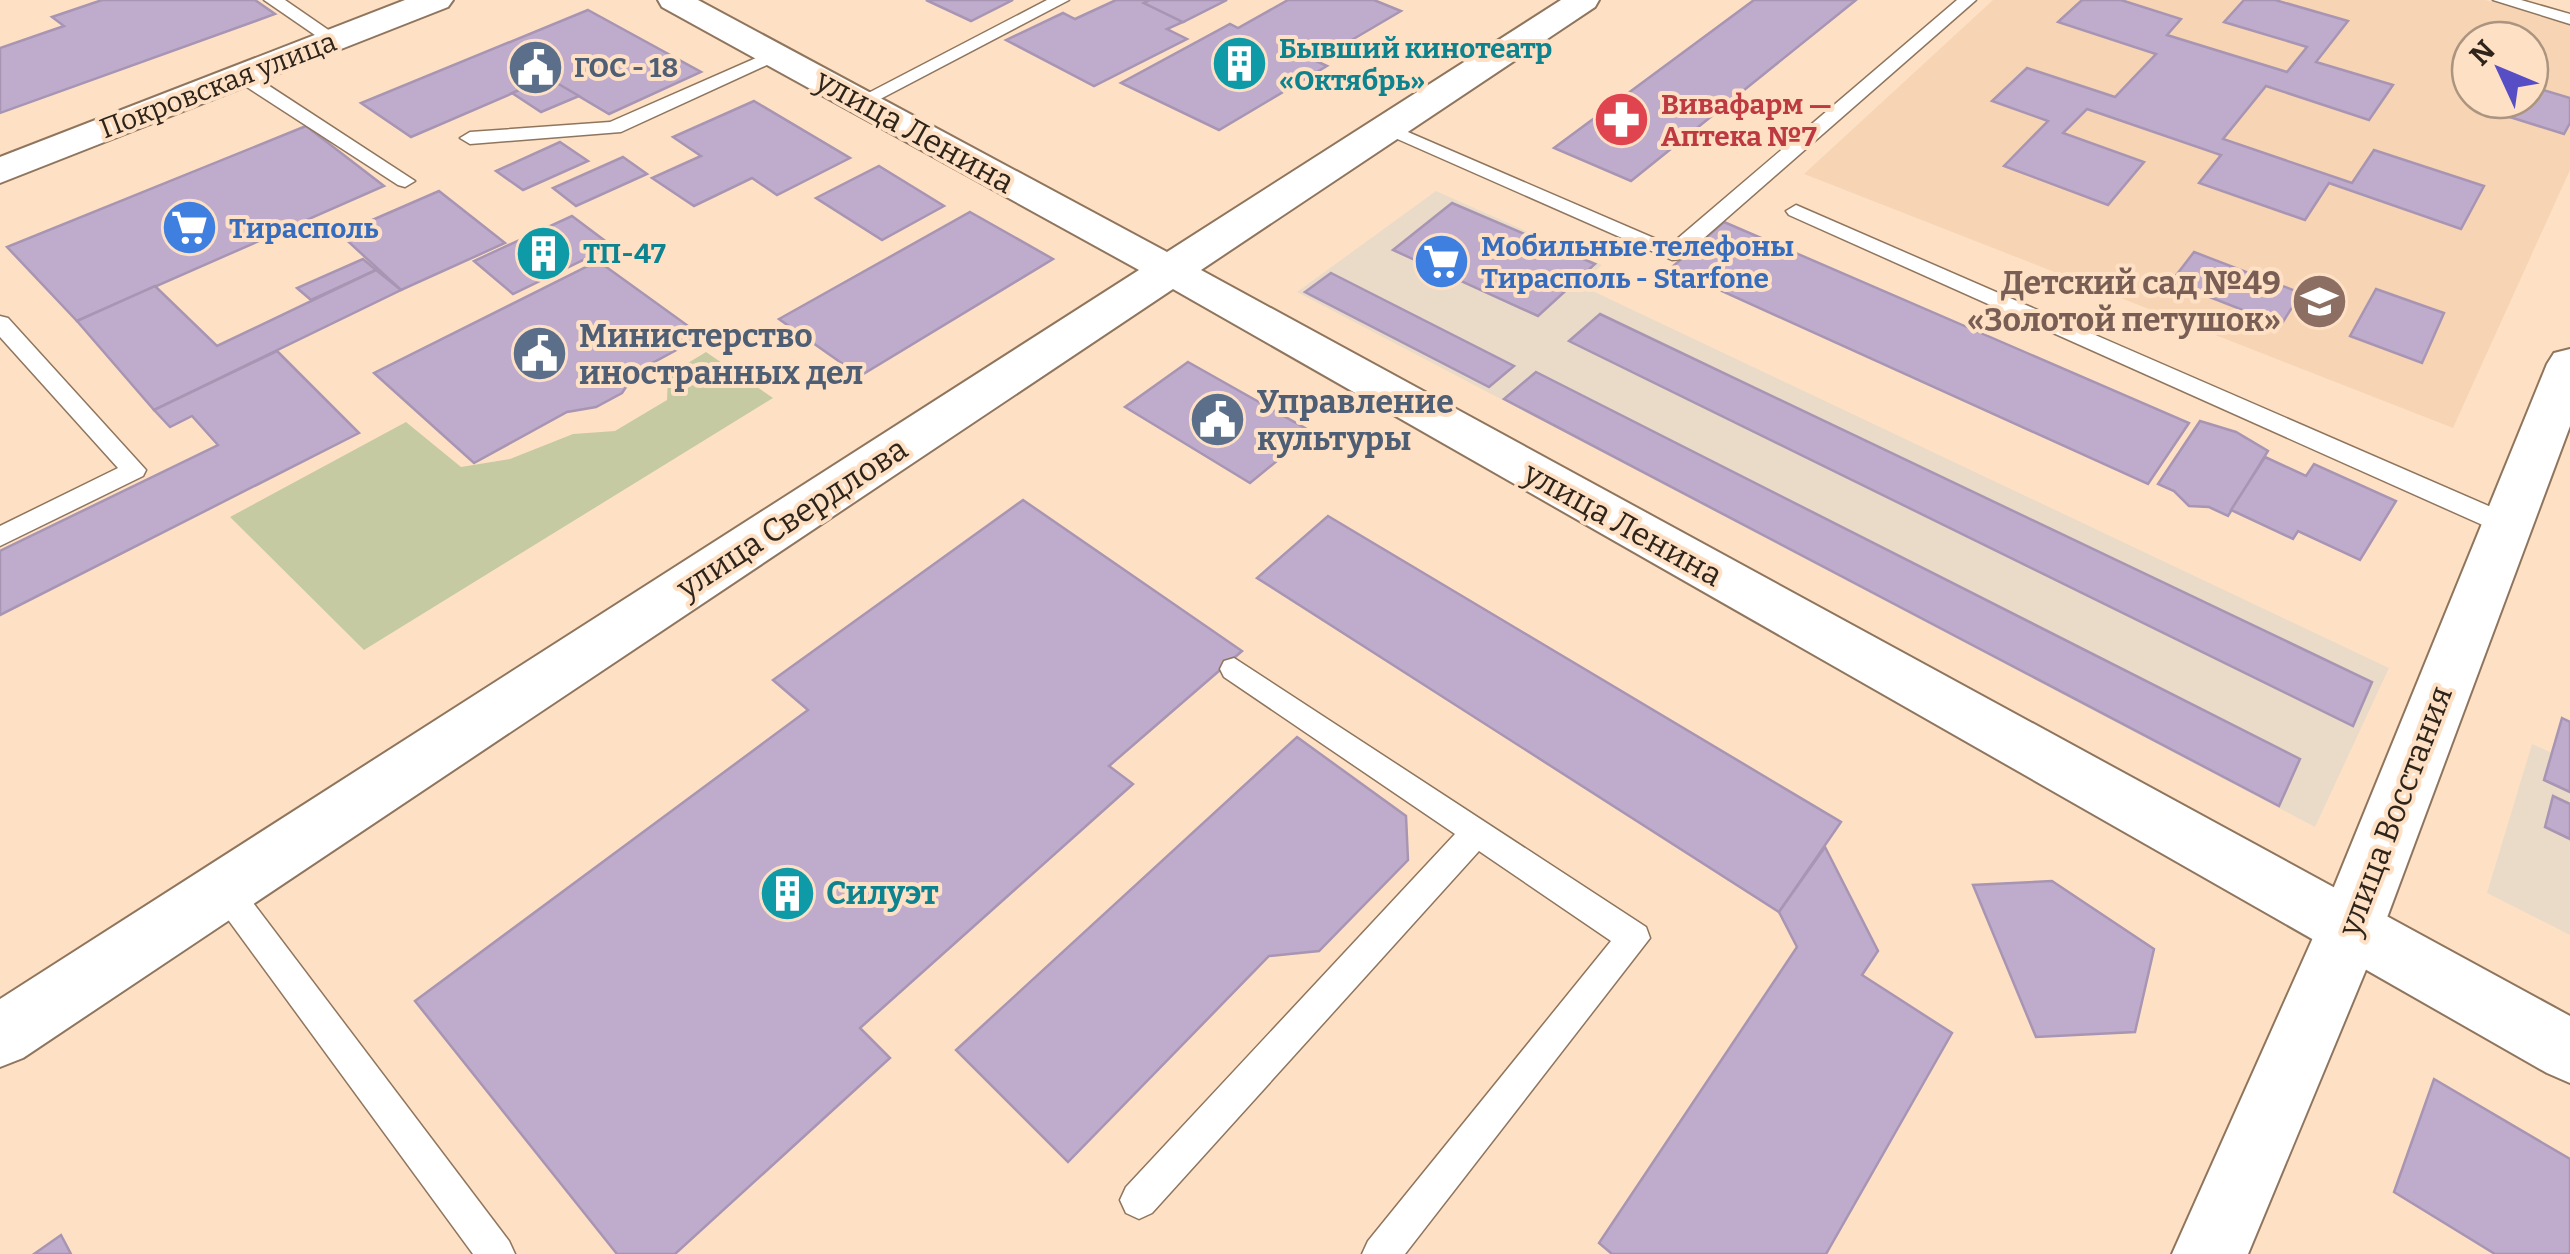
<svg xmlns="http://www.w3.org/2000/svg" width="2570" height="1254" font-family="Bitter,serif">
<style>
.commercial{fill:#eadac8}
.built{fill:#f7d4b3;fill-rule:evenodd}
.green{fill:#c5caa3}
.building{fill:#bfaccc;stroke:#a795b3;stroke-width:2.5}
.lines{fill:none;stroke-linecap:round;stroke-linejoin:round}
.lane-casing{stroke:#8f755d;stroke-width:3}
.street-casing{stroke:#8f755d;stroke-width:4}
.secondary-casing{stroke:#8f755d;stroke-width:4}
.lane{fill:#fff;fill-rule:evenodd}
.street{fill:#fff;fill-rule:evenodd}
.secondary{fill:#fff;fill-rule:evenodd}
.labels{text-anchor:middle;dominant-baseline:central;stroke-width:8;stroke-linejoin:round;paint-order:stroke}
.far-culture-label{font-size:28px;font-weight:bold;fill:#0d838f;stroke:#fee1c5;text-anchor:start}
.far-service-label{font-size:28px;font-weight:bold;fill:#4e5e75;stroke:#fee1c5;text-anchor:start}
.far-street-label{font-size:28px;fill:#2f241a;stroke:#fee1c5}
.far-health-label{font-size:28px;font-weight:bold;fill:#be3a42;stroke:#fee1c5;text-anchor:start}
.far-shop-label{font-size:28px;font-weight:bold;fill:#366cbe;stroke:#fee1c5;text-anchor:start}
.street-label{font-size:32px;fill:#2f241a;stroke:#fee1c5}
.education-label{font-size:32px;font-weight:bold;fill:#785e54;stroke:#fee1c5;text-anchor:end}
.service-label{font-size:32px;font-weight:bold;fill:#4e5e75;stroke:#fee1c5;text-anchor:start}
.culture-label{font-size:32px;font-weight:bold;fill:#0d838f;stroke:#fee1c5;text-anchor:start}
</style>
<rect width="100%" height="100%" fill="#fee1c5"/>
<g class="commercial">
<polygon points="1436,191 1602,265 1580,285 2389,668 2315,827 1297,292"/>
<polygon points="2532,744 2570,761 2570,935 2487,893"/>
</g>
<path class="built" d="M1993 0H2485L2570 23V170L2453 428 1804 174ZM2470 40H2530V100H2470Z"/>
<polygon class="green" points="706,352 773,398 364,650 230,517 406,422 461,467 510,459 573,434 615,431 667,400 668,375"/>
<g class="building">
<polygon points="102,0 255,0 275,14 0,113 0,48 64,26 52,17"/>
<polygon points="926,0 1013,0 971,21"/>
<polygon points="1116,0 1150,0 1144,3 1183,22 1167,29 1187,39 1094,86 1006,40 1063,13 1075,19"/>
<polygon points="1150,0 1227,0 1183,22 1144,3"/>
<polygon points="1288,0 1374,0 1401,11 1316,61 1327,66 1219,130 1121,83 1230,24 1238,28"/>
<polygon points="1754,0 1856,0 1631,181 1554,148"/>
<polygon points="2082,0 2121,0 2181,19 2167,35 2287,72 2307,47 2224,22 2244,0 2275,0 2348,21 2316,62 2393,85 2369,120 2266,86 2223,139 2352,183 2374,150 2484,186 2461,229 2329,183 2305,220 2199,183 2221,155 2087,109 2063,133 2144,162 2108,205 2004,166 2048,121 1992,101 2027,68 2115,97 2156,54 2058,22"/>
<polygon points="588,10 701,72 609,114 548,78 411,137 361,103"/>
<polygon points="548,78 579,96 541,112 512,93"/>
<polygon points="2530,86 2570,98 2570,123 2564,134 2497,113 2504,100 2530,100"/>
<polygon points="754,101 850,158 777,195 752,178 694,206 652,178 701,156 673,137"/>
<polygon points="306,126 384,186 77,321 7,247"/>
<polygon points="560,142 588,161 523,190 496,171"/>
<polygon points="623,157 647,174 576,206 553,188"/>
<polygon points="879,166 944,206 882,240 816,198"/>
<polygon points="439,191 505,243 401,290 340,234"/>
<polygon points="1452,203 1595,264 1538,316 1393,250"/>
<polygon points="970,212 1053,259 860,376 779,319"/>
<polygon points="572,216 612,246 513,294 474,261"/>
<polygon points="1724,222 2189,423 2148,484 1671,268"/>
<polygon points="2194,252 2301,293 2281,325 2171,282"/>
<polygon points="363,259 376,270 311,300 297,288"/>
<polygon points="598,261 702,336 636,372 622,393 596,407 567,412 474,463 374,373"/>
<polygon points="376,270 401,290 154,410 77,321 155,286 217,346"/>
<polygon points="1331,273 1514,366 1489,387 1305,292"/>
<polygon points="2376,289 2444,313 2422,363 2350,336"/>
<polygon points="1600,314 2372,682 2353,726 1569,341"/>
<polygon points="277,351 359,433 0,615 0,551 218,445 192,416 170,427 154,410"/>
<polygon points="1188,362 1312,432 1250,483 1125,407"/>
<polygon points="1536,372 2300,759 2279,806 1504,399"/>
<polygon points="2200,421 2236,432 2268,451 2228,516 2209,507 2189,506 2174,491 2158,484"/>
<polygon points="2265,457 2306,476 2314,464 2396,501 2360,560 2298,531 2293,539 2231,510"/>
<polygon points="1023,500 1242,651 1109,766 1133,784 860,1028 890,1058 675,1254 617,1254 415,1001 808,710 773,680"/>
<polygon points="1328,516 1841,822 1779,912 1257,578"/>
<polygon points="2562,718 2570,722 2570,792 2544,780"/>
<polygon points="1297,737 1406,816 1408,860 1319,951 1269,956 1068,1162 956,1050"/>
<polygon points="2553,796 2570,804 2570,839 2545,827"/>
<polygon points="1825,847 1878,951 1862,975 1952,1033 1826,1254 1612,1254 1599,1243 1797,947 1779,912"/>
<polygon points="2052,881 2154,949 2135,1032 2036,1037 1973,885"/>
<polygon points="2434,1079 2570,1159 2570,1254 2495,1254 2394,1192"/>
<polygon points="61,1235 71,1254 34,1254"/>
</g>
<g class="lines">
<defs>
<g id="lane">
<polygon points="264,0 285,0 343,40 340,44 328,44"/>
<polygon points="1047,0 1069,0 867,106 860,108 851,102"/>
<polygon points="1957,0 1976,0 1680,259 1672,260 1377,130 1387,124 1394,126 1670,245"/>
<polygon points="2493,0 2521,0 2570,14 2570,24"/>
<polygon points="774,50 783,55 780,59 621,132 470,144 460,138 470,132 610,122"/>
<polygon points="242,70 248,72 415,181 405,187 398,185 236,80 233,76"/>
<polygon points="1796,205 2514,517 2518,524 2514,531 2496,531 1789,215 1786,211"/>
<polygon points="0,316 8,318 146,470 143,476 0,546 0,526 118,468 0,337"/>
<polygon points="1234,658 1646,927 1650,938 1405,1254 1362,1254 1368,1241 1611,941 1479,851 1152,1213 1139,1219 1126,1213 1120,1200 1126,1187 1455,834 1224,677 1220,669 1224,661"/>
<polygon points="224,875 235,879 509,1241 515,1254 473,1254 213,899 208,889 213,879"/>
</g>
<polygon id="street" points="658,0 698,0 1167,252 1561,0 1599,0 1595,7 1201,270 2570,1016 2570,1083 2547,1073 1173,289 23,1058 0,1067 0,999 1139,270 662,7"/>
<g id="secondary">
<polygon points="405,0 453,0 448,7 0,183 0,157"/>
<polygon points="2570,349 2570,426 2382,931 2248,1254 2172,1254 2316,931 2547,364 2554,353"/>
</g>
</defs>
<use href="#lane" class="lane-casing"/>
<use href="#street" class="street-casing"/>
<use href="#secondary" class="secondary-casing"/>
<use href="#lane" class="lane"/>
<use href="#street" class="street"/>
<use href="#secondary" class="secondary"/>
</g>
<defs>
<symbol id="building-disc" viewBox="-11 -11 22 22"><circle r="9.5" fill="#0f9aa8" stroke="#fee1c5"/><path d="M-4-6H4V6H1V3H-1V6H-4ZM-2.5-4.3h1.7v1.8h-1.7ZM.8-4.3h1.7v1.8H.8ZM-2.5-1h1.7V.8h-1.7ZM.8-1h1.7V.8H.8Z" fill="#fff"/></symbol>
<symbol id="civic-disc" viewBox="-11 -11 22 22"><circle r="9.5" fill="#5c6f8a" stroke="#fee1c5"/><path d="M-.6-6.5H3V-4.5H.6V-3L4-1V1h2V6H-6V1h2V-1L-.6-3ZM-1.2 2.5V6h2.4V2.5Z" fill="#fff"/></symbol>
<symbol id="pharmacy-disc" viewBox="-11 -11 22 22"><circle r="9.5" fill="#e0444e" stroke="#fee1c5"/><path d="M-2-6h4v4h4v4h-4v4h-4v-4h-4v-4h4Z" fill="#fff"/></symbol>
<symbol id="supermarket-disc" viewBox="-11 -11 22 22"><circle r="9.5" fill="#3f7fe0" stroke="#fee1c5"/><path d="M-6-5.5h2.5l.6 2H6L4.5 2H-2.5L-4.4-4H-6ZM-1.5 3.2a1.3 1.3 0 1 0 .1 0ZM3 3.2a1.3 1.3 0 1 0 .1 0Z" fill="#fff"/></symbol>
<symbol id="school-disc" viewBox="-11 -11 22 22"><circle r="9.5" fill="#8d6e63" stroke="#fee1c5"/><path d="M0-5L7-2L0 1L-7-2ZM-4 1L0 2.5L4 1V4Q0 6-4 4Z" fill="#fff"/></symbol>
</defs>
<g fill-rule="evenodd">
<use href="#building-disc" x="1208" y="32" width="63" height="63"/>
<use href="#civic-disc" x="504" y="36" width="63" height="63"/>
<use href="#pharmacy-disc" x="1590" y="88" width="63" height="63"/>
<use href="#supermarket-disc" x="158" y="196" width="63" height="63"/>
<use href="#building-disc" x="512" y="222" width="63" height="63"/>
<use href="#supermarket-disc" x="1410" y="230" width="63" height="63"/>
<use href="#school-disc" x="2288" y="270" width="63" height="63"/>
<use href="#civic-disc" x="508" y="322" width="63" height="63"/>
<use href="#civic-disc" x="1186" y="388" width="63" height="63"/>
<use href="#building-disc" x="756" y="862" width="63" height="63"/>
</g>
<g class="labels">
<g class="far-culture-label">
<text x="1279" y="48">Бывший кинотеатр<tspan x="1279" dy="32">«Октябрь»</tspan></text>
<text x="583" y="253">ТП-47</text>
</g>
<g class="far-service-label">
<text x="574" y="67">ГОС - 18</text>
</g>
<g class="far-street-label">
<text transform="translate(218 85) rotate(-21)">Покровская улица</text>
</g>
<g class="far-health-label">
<text x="1661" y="104">Вивафарм —<tspan x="1661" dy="32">Аптека №7</tspan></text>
</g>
<g class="far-shop-label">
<text x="229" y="228">Тирасполь</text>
<text x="1481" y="246">Мобильные телефоны<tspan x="1481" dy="32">Тирасполь - Starfone</tspan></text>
</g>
<g class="street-label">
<text transform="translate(915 131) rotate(29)">улица Ленина</text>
<text transform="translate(792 518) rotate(-33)">улица Свердлова</text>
<text transform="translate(1623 524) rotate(29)">улица Ленина</text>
<text transform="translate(2395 811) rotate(-69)">улица Восстания</text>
</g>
<g class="education-label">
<text x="2281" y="283">Детский сад №49<tspan x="2281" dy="37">«Золотой петушок»</tspan></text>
</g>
<g class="service-label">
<text x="579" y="336">Министерство<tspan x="579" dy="37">иностранных дел</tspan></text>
<text x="1257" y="402">Управление<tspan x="1257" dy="37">культуры</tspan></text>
</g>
<g class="culture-label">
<text x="826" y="893">Силуэт</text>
</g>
</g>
<g transform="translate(2500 70) rotate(314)"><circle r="48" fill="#fee1c5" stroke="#ab9581" stroke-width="2.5"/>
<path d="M0-8L18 38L0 25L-18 38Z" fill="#574ec6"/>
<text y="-15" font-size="28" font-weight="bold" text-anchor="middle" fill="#2f241a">N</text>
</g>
</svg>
